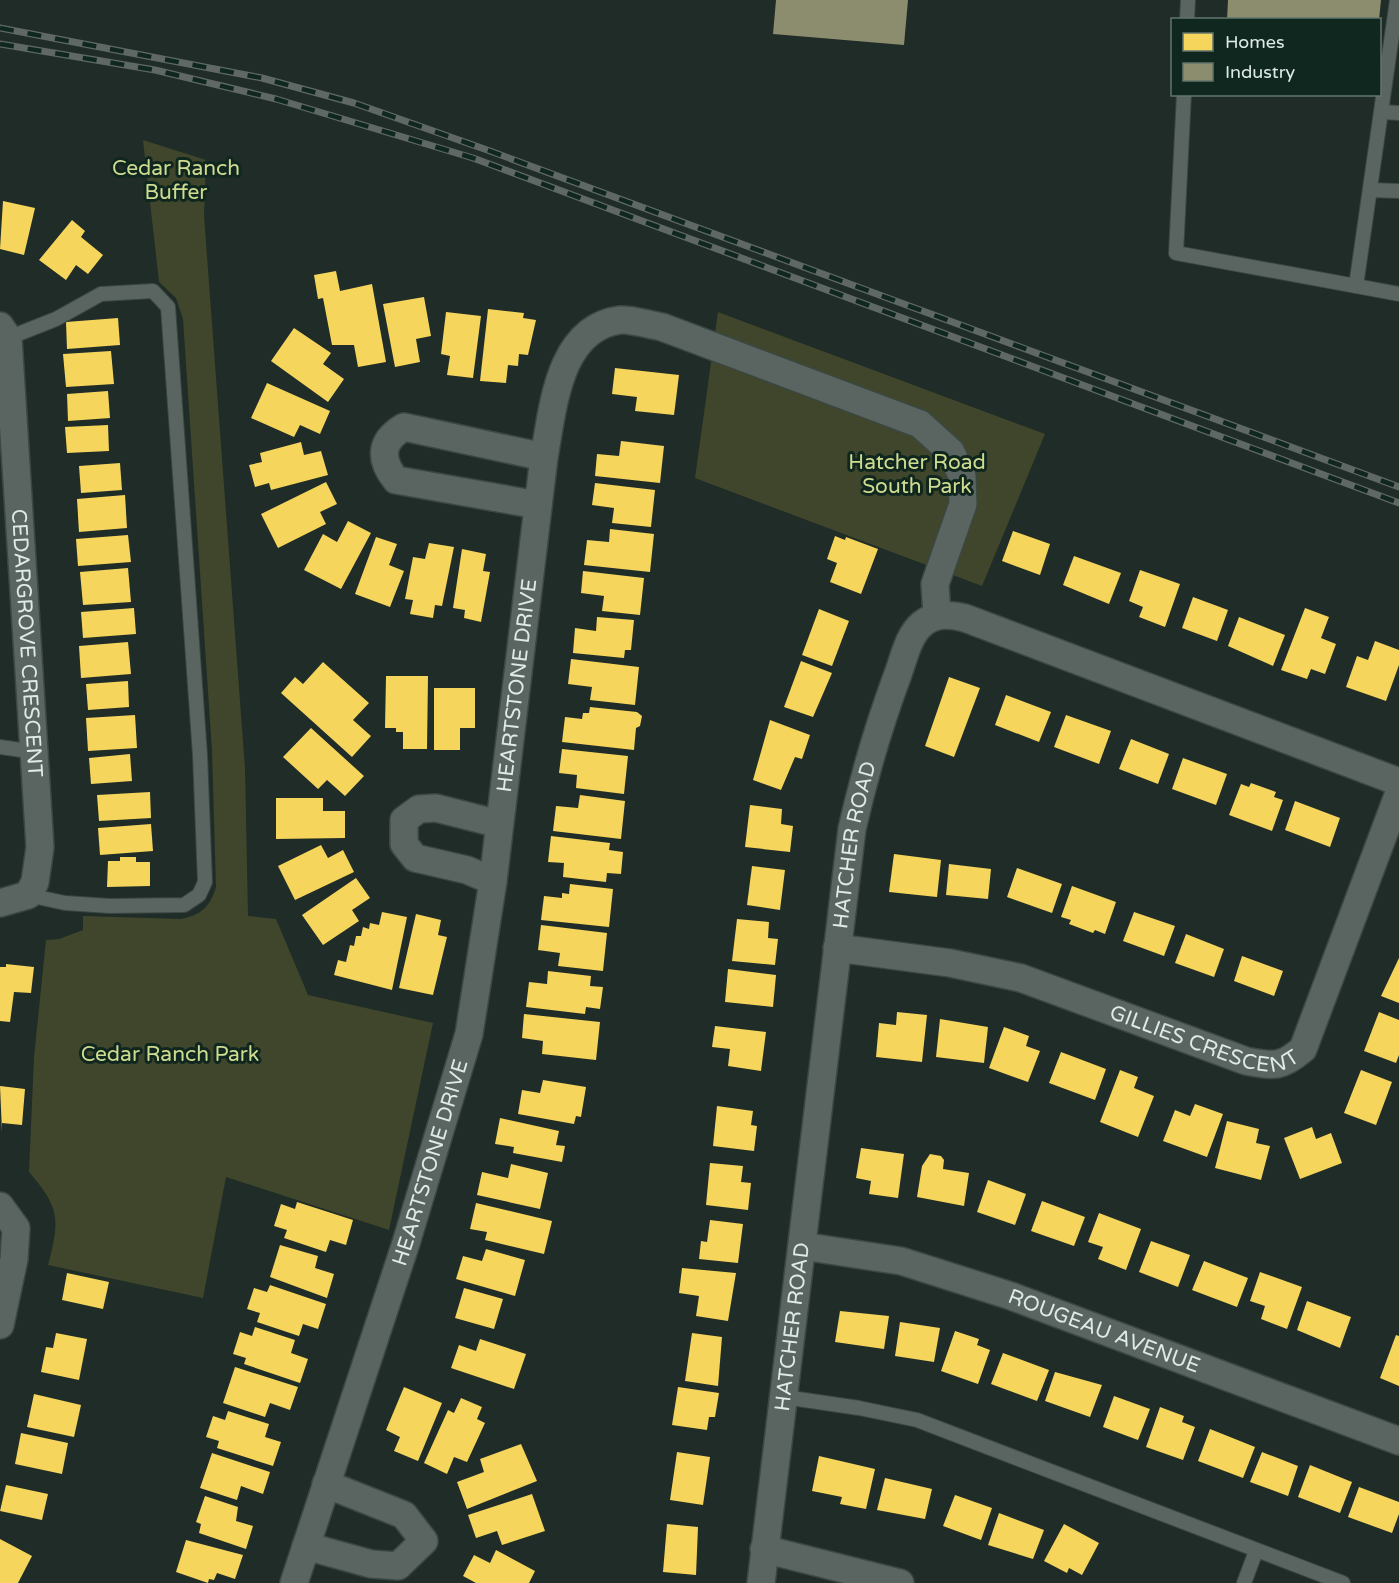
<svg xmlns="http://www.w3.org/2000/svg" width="1399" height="1583" font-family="'Varela Round',sans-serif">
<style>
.green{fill:#40462b}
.homes{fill:#f6d55c}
.industry{fill:#8c8c6e}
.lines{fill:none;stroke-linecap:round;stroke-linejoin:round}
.lane-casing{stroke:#3b4742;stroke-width:16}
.street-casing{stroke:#3b4742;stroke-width:30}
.lane{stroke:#5a6561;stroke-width:14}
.street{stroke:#5a6561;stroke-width:27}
.rail-casing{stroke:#5f6864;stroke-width:7}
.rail{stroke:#10271f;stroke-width:4.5;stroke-dasharray:14;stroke-linecap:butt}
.labels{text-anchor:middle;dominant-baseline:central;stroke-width:6;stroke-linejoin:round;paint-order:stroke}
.park-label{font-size:21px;fill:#cedb90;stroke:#10271f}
.street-label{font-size:21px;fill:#ddebe4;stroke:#10271f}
</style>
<rect width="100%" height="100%" fill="#1f2c27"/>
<g class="green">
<path d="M143 140 206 160 204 216 245 768 248 916 276 919 308 995 433 1023 389 1230 226 1177 203 1298 48 1265C60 1219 60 1208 29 1172L34 1057 46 940 59 939 83 930V916L181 919C201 915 210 907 216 887L212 751 183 319 176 298 159 282Z"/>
<polygon points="718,312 1045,434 982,586 695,478"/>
</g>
<g class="homes">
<polygon points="3,201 35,208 24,255 0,249"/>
<polygon points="72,220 85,231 81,237 103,255 88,274 76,265 66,280 39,260"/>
<polygon points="336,271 340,291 372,284 386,362 358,367 354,345 332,345 323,298 318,299 314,275"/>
<polygon points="424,297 431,336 416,339 420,362 395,367 383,304"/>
<polygon points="488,309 524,313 523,318 536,320 528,355 519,354 518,366 508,365 506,383 480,381"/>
<polygon points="446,312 481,316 473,378 447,375 450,356 441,354"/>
<polygon points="118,318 120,345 67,349 66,322"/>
<polygon points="294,328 331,353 323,364 344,379 328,402 271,361"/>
<polygon points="111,351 114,384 66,387 63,354"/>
<polygon points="615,368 679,375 674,415 635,411 637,397 612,394"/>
<polygon points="267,383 330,411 320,434 300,425 294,437 251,418"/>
<polygon points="108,391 110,418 68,421 67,394"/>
<polygon points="108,425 109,451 67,453 65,427"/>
<polygon points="621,441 664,446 660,483 595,476 597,454 619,456"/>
<polygon points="301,442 304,455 321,451 328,475 271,490 269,483 255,487 249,465 262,462 260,453"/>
<polygon points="120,463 122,490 81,493 79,466"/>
<polygon points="326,482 337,504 320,512 326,524 278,548 261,514"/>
<polygon points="595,483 655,490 651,527 612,523 614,508 592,505"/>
<polygon points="125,495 127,528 79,532 77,499"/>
<polygon points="348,521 371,533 341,589 304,570 323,534 337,542"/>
<polygon points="610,529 654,534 650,572 584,565 587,540 609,542"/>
<polygon points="1013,531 1050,544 1040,575 1002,561"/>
<polygon points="128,535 131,562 78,566 76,539"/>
<polygon points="835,536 845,540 846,537 878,549 861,594 830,582 837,563 827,559"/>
<polygon points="376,537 397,544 389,565 404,571 390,607 355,594"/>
<polygon points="429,543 454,547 442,606 435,605 433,618 410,614 413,600 405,599 413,557 425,559"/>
<polygon points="462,549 486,554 483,571 490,572 481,622 464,618 465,610 453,608"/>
<polygon points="1074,556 1121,573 1109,604 1063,585"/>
<polygon points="128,568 131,602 83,605 80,572"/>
<polygon points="1140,570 1180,584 1165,627 1139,617 1143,607 1129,601"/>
<polygon points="583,571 644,578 640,615 602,611 604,596 581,593"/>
<polygon points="1193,597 1228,610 1217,641 1182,628"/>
<polygon points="134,608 136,634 83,638 81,612"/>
<polygon points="1305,608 1329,617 1321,638 1336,644 1325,674 1311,669 1307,679 1281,670"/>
<polygon points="819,609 849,621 832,666 802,655"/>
<polygon points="597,617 634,620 631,650 625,650 624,658 573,653 575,628 596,631"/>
<polygon points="1239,617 1285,635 1273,666 1228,646"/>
<polygon points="1375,641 1399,650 1399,665 1386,701 1346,687 1357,656 1368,660"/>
<polygon points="128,642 131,674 81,678 79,646"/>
<polygon points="571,659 639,667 635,705 590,700 592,687 568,684"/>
<polygon points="801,661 832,673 813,717 784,707"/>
<polygon points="323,662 369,703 353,720 371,736 352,757 281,693 295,677 303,684"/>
<polygon points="386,676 428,676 427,749 403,749 403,732 396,732 396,728 385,728"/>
<polygon points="949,677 980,688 954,757 925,746"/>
<polygon points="128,681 129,707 88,710 86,684"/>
<polygon points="434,688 475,688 475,728 460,728 460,750 434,750"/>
<polygon points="1006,695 1051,712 1039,742 995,725"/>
<polygon points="590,707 637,712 642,716 640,726 636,728 634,750 562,742 565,717 582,719 583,713 589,713"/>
<polygon points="135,715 137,748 88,751 86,718"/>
<polygon points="1066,715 1111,731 1099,764 1054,747"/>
<polygon points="770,720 810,735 802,759 795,757 781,790 753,780"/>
<polygon points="311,728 364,776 345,796 327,780 318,789 283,757"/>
<polygon points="1131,739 1169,754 1158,784 1119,769"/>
<polygon points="562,749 628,756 624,794 576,788 577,775 559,773"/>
<polygon points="130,754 132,781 91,784 89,758"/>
<polygon points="1183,758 1227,774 1216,805 1172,789"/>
<polygon points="1251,783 1276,792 1274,797 1283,800 1272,831 1229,815 1241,784 1249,787"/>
<polygon points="150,792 151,818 99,821 97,795"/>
<polygon points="580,795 625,801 621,839 553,831 556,806 578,808"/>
<polygon points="276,798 323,798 323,811 345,811 345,838 276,839"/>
<polygon points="1295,801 1340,818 1330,847 1285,830"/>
<polygon points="750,805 782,809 781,824 793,826 790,852 745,847"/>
<polygon points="151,824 153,851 100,855 98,828"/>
<polygon points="551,836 610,843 609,850 623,852 621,874 607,873 606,882 563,877 564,863 548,862"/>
<polygon points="321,845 328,858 343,850 354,872 295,900 278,866"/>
<polygon points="894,854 941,860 937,897 889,892"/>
<polygon points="120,857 136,857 136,862 150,862 150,886 107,887 108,861 120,861"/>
<polygon points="949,864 991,869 988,899 946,895"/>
<polygon points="752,866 785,870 780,910 747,905"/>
<polygon points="1017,868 1062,884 1052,913 1007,897"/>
<polygon points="356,878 370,898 352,910 359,921 323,945 302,915"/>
<polygon points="570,884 613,889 609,927 541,920 544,896 562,898 562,893 569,894"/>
<polygon points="1072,886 1116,902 1105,934 1095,930 1093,933 1069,924 1071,920 1061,917"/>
<polygon points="382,912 407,917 392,990 334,975 338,960 346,962 350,945 354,946 356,936 361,936 363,927 369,929 370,923 379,925"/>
<polygon points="1134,912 1175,926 1164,956 1123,941"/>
<polygon points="416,914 441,920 438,935 447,937 433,995 399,988"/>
<polygon points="737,919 769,922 768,938 778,939 775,965 732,961"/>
<polygon points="541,925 607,933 603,971 558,966 560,953 538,950"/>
<polygon points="1186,934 1224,949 1214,977 1175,963"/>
<polygon points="1242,956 1283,971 1274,996 1234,981"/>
<polygon points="1399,958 1399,1003 1381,996"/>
<polygon points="6,964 34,967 31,993 14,992 10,1022 0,1021 0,967 6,967"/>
<polygon points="728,969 776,975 773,1007 725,1002"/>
<polygon points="548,971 591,976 590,986 603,987 600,1009 586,1007 585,1014 526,1007 529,982 547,984"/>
<polygon points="897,1012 927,1015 922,1062 876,1057 879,1023 896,1025"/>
<polygon points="1379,1012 1399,1020 1399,1055 1396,1063 1364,1051"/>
<polygon points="524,1014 600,1022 596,1060 542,1054 543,1041 522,1038"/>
<polygon points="940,1019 988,1027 984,1063 936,1057"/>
<polygon points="715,1026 766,1032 761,1071 728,1066 730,1049 712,1047"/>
<polygon points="1004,1027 1029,1036 1026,1046 1040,1051 1028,1082 989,1068"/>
<polygon points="1061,1052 1106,1069 1095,1100 1049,1083"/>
<polygon points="1120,1070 1138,1077 1134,1088 1154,1096 1138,1137 1100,1122"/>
<polygon points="1361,1070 1392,1082 1376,1125 1344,1113"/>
<polygon points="543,1080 586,1087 581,1117 576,1116 574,1124 518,1114 522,1090 540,1093"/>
<polygon points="0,1086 25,1089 22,1125 2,1123 2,1132"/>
<polygon points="1195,1104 1223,1114 1207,1157 1163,1141 1175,1110 1190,1116"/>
<polygon points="717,1106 753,1111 751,1125 757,1126 754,1151 713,1146"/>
<polygon points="500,1118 559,1131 556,1145 565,1146 562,1162 513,1153 514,1147 495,1144"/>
<polygon points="1227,1121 1259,1129 1256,1143 1270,1146 1261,1180 1215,1168"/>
<polygon points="1312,1127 1316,1139 1331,1133 1342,1163 1300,1179 1284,1138"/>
<polygon points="861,1148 904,1154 898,1198 869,1194 871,1181 856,1178"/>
<polygon points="930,1154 941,1156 944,1160 943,1169 969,1173 964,1206 917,1197 922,1166"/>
<polygon points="710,1163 743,1166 741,1182 751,1183 748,1210 706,1205"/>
<polygon points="511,1164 548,1173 540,1209 477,1195 482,1172 508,1178"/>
<polygon points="988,1180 1026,1194 1015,1225 977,1212"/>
<polygon points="1042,1201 1085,1217 1074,1246 1031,1231"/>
<polygon points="297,1202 353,1220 346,1245 330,1240 326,1252 284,1238 287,1230 274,1226 281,1204 295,1209"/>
<polygon points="476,1203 552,1221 544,1254 485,1240 487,1232 470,1229"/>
<polygon points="1099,1213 1141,1229 1126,1270 1098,1259 1103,1247 1088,1242"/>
<polygon points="710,1220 743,1224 738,1263 699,1259 701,1241 707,1242"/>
<polygon points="1151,1241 1190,1255 1178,1287 1139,1272"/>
<polygon points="280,1245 318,1256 315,1268 334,1274 327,1298 270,1277"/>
<polygon points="486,1249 525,1260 515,1296 456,1279 463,1256 482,1261"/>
<polygon points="1204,1261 1248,1278 1237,1307 1192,1290"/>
<polygon points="682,1268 736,1273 728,1321 696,1316 699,1296 679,1293"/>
<polygon points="1260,1272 1302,1287 1287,1329 1261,1319 1265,1306 1250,1301"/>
<polygon points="67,1273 109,1282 103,1309 62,1300"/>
<polygon points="270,1285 326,1304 318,1329 303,1324 299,1336 257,1322 260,1313 247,1309 254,1288 267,1292"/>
<polygon points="464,1288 503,1299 494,1329 455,1318"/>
<polygon points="1307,1301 1351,1317 1340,1348 1297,1330"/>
<polygon points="840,1311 889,1316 884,1349 835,1342"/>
<polygon points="900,1322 940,1328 934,1362 895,1356"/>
<polygon points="255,1327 295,1340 291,1353 308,1359 300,1383 244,1364 246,1358 233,1354 240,1332 252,1336"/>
<polygon points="955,1331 979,1339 977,1345 990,1350 978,1384 941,1371"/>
<polygon points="56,1333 87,1339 79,1380 41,1372 46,1347 53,1348"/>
<polygon points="692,1333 722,1337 718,1386 685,1381"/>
<polygon points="1396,1335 1399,1336 1399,1386 1380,1378"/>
<polygon points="480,1339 526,1354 514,1389 451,1368 459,1345 476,1351"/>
<polygon points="1003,1353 1049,1370 1037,1401 991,1384"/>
<polygon points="235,1367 298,1387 290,1410 270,1403 265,1417 223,1403"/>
<polygon points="1055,1372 1102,1385 1090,1417 1045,1401"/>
<polygon points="404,1387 442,1403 418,1461 394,1451 400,1437 386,1430"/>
<polygon points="678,1387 719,1393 715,1417 709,1417 707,1430 672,1425"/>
<polygon points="34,1394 81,1405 74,1437 27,1427"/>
<polygon points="1114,1396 1150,1409 1138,1440 1103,1427"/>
<polygon points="461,1398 482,1407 477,1419 485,1423 467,1462 454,1457 447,1474 424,1463 448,1410 454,1413"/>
<polygon points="1160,1407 1184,1416 1182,1422 1195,1427 1183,1460 1146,1447"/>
<polygon points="228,1411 269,1424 265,1437 281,1442 273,1466 217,1448 219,1441 206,1437 213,1416 225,1420"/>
<polygon points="1210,1429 1255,1447 1243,1478 1198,1461"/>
<polygon points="21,1433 68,1443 62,1474 15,1464"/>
<polygon points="521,1444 537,1481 467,1509 457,1482 484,1472 480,1459"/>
<polygon points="677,1452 710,1457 703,1505 670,1500"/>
<polygon points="1262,1452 1298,1466 1288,1496 1250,1482"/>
<polygon points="212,1453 270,1472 263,1494 241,1486 237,1500 200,1488"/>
<polygon points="819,1456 875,1469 866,1509 840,1504 842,1497 812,1491"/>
<polygon points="1310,1465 1352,1482 1340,1513 1298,1497"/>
<polygon points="885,1478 932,1489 925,1519 877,1510"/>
<polygon points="6,1485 48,1494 42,1520 0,1511"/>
<polygon points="1359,1487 1399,1502 1399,1514 1392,1533 1348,1517"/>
<polygon points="532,1494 545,1531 502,1545 497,1531 476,1538 468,1515"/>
<polygon points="955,1495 992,1508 981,1540 943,1526"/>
<polygon points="205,1496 238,1507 236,1521 253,1526 246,1549 199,1533 201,1524 196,1522"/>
<polygon points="999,1513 1044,1530 1033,1559 988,1545"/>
<polygon points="667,1524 698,1527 696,1575 663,1572"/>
<polygon points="1064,1524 1099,1543 1082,1575 1069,1568 1067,1573 1044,1561"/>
<polygon points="0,1539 32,1556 18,1583 0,1583"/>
<polygon points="186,1540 243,1555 235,1579 217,1573 214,1580 209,1579 208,1583 176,1572"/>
<polygon points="496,1550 535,1571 529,1583 476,1583 463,1576 474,1555 490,1563"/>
</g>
<g class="industry">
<polygon points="776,0 908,0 904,45 773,34"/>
<polygon points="1228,0 1381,0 1379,20 1227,20"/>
</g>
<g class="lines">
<defs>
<g id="lane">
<polyline points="1187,20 1188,0"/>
<polyline points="1184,94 1176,253 1356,286 1397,0"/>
<polyline points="1383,112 1399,113"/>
<polyline points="1370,190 1399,191"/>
<polyline points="1356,286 1399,294"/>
<polyline points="8,338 56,319 101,294 153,291 168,307 200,755 205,882 199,895 184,905 110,906 65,903 28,895"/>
<polyline points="0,747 35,752"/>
<polyline points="784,1397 859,1408 917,1420 1343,1583"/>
<polyline points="1244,1583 1256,1551"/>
</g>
<g id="street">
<path id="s1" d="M0 326 8 338 40 847 35 882 28 895 0 903"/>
<path d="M538 505 396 480C379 459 380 441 404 427L544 457"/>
<polyline points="493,881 467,870 415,858 404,844 404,820 419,809 436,808 499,824"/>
<path id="s2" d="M837 948 950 963 1021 978 1246 1061C1274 1066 1281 1068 1303 1049L1399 793"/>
<polyline points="0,1206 16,1228 14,1259 0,1325"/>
<path id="s3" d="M802 1246 901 1261 1011 1296 1399 1441"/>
<polyline points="306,1546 371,1564 398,1566 424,1541 404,1515 326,1484"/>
<polyline points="764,1549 900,1583"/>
<path id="s4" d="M294 1583 406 1243 469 1034 493 881 544 457C553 409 558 328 620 320 632 319 649 325 662 327L920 424 951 452 962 476 963 504 935 584 937 616"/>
<path id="s5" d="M761 1583 852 829C864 776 879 725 898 674 904 658 908 636 922 624 935 613 950 614 965 618L1399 782"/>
</g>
</defs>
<use href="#lane" class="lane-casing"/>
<use href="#street" class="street-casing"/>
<use href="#lane" class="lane"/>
<use href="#street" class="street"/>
<defs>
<g id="rail">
<polyline points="0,28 262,78 354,103 490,151 1399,487"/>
<polyline points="0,44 155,70 276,99 473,158 1399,503"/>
</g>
</defs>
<use href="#rail" class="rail-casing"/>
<use href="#rail" class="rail"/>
</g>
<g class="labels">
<g class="park-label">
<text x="176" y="168">Cedar Ranch<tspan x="176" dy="24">Buffer</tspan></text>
<text x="917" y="462">Hatcher Road<tspan x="917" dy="24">South Park</tspan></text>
<text x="170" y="1054">Cedar Ranch Park</text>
</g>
<g class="street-label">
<text stroke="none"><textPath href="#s1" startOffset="320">CEDARGROVE CRESCENT</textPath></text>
<text stroke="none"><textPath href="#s4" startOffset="928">HEARTSTONE DRIVE</textPath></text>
<text stroke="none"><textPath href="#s5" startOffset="744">HATCHER ROAD</textPath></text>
<text stroke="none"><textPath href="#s2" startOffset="381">GILLIES CRESCENT</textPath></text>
<text stroke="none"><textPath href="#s4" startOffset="442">HEARTSTONE DRIVE</textPath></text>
<text stroke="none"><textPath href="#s5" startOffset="258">HATCHER ROAD</textPath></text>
<text stroke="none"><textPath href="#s3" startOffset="315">ROUGEAU AVENUE</textPath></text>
</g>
</g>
<rect x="1171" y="18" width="210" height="78" fill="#10271f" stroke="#62756e" stroke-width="1.5"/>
<rect x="1183" y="33" width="30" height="18" fill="#f6d55c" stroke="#62756e" stroke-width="1.5"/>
<text x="1225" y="48" font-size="18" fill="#ddebe4">Homes</text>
<rect x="1183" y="63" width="30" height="18" fill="#8c8c6e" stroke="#62756e" stroke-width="1.5"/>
<text x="1225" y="78" font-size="18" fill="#ddebe4">Industry</text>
</svg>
